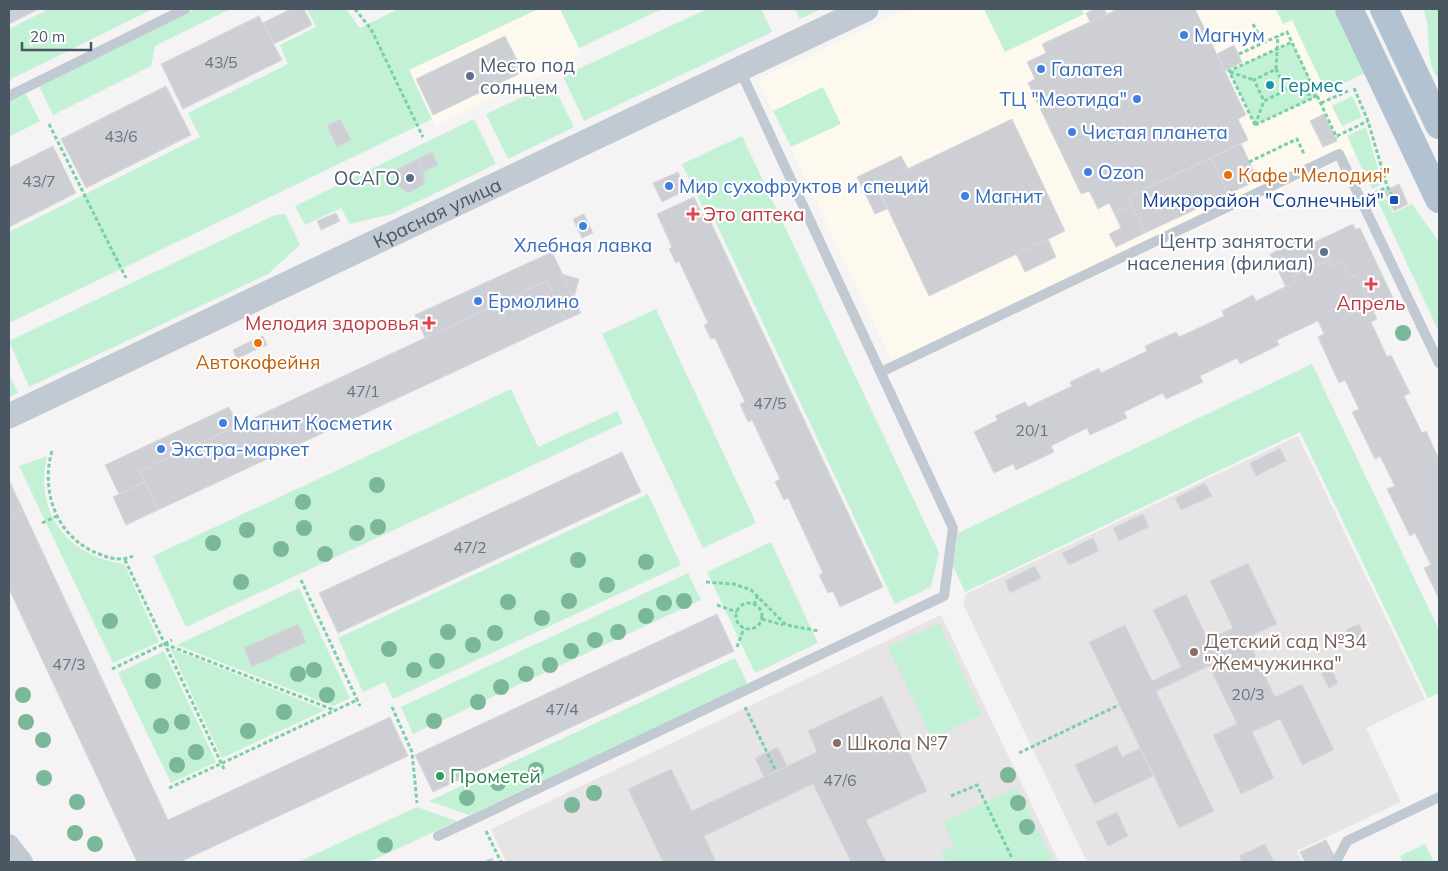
<svg xmlns="http://www.w3.org/2000/svg" width="1448" height="871" font-family="Mulish,sans-serif">
<style>
.commercial{fill:#fdf9ef}
.education{fill:#e6e4e5}
.green{fill:#c3f1d5}
.building{fill:#cdcfd5;stroke:#d7d9de}
.lines{fill:none;stroke-linecap:round;stroke-linejoin:round}
.path{stroke:#7ad0a6;stroke-width:3;stroke-dasharray:4 2.5;stroke-linecap:butt}
.service{stroke:#c1cad2;stroke-width:10}
.minor{stroke:#c1cad2;stroke-width:20}
.tertiary{stroke:#c1cad2;stroke-width:25}
.primary{stroke:#b3c2d1;stroke-width:28}
.tree{fill:#7bb799}
.shop-dot{fill:#3f7fe0;stroke:#fff;stroke-width:2}
.service-dot{fill:#5c6f8a;stroke:#fff;stroke-width:2}
.culture-dot{fill:#0f9aa8;stroke:#fff;stroke-width:2}
.food-dot{fill:#e8710a;stroke:#fff;stroke-width:2}
.transit-dot{fill:#1a4fb4;stroke:#fff;stroke-width:2}
.health-dot{fill:#e0444e;stroke:#fff;stroke-width:2}
.education-dot{fill:#8d6e63;stroke:#fff;stroke-width:2}
.leisure-dot{fill:#2e9e5b;stroke:#fff;stroke-width:2}
.labels{text-anchor:middle;dominant-baseline:central;stroke-width:4.5;stroke-linejoin:round;paint-order:stroke}
.number-label{font-size:16px;fill:#6b747e}
.shop-label{font-size:19px;fill:#366cbe;stroke:#fff;text-anchor:start}
.service-label{font-size:19px;fill:#4e5e75;stroke:#fff;text-anchor:end}
.culture-label{font-size:19px;fill:#0d838f;stroke:#fff;text-anchor:start}
.food-label{font-size:19px;fill:#c56008;stroke:#fff;text-anchor:start}
.transit-label{font-size:19px;fill:#164399;stroke:#fff;text-anchor:end}
.street-label{font-size:19px;fill:#4a5661;stroke:#fff}
.health-label{font-size:19px;fill:#be3a42;stroke:#fff;text-anchor:start}
.education-label{font-size:19px;fill:#785e54;stroke:#fff;text-anchor:start}
.leisure-label{font-size:19px;fill:#27864d;stroke:#fff;text-anchor:start}
</style>
<rect width="100%" height="100%" fill="#f5f3f3"/>
<g class="commercial">
<polygon points="538,9 560,9 582,55 436,126 409,70"/>
<polygon points="908,9 1276,9 1283,23 1292,20 1356,154 896,370 758,79"/>
</g>
<g class="education">
<polygon points="1298,436 1425,699 1366,728 1401,802 1297,851 1302,862 1087,862 963,604 966,594"/>
<polygon points="941,615 1059,862 506,862 491,829"/>
</g>
<g class="green">
<polygon points="49,9 153,9 9,80 9,29"/>
<polygon points="195,9 230,9 155,46 151,66 53,115 39,86"/>
<polygon points="307,9 346,9 360,28 398,9 538,9 409,70 432,119 9,323 9,232 200,137 188,113 288,64 280,45 316,27"/>
<polygon points="560,9 662,9 579,48"/>
<polygon points="707,9 761,9 772,32 584,121 563,76"/>
<polygon points="795,9 822,9 800,19"/>
<polygon points="984,9 1082,9 1084,14 1005,52"/>
<polygon points="1276,9 1334,9 1365,73 1326,92 1292,20 1283,24"/>
<path d="M1423 9H1439V79C1423 63 1433 30 1423 9Z"/>
<polygon points="1292,42 1318,96 1255,125 1229,71"/>
<polygon points="552,83 574,127 508,159 486,114"/>
<polygon points="823,87 841,124 791,147 773,111"/>
<polygon points="25,93 40,121 9,137 9,101"/>
<polygon points="1352,96 1362,117 1342,126 1332,106"/>
<polygon points="474,119 496,164 392,214 350,224 341,208 305,225 295,206"/>
<polygon points="1366,127 1382,184 1372,189 1347,136"/>
<polygon points="742,136 939,553 931,587 895,604 709,208 704,210 682,164"/>
<polygon points="1383,193 1393,213 1412,204 1439,242 1439,332 1376,197"/>
<polygon points="285,214 300,245 268,274 29,387 9,341 275,215"/>
<polygon points="656,309 756,523 703,548 602,334"/>
<polygon points="1312,364 1439,630 1439,693 1428,698 1300,432 965,592 953,566 958,533"/>
<polygon points="9,374 18,393 9,397"/>
<polygon points="511,389 538,447 617,411 623,423 186,627 153,556"/>
<path d="M47 456C34 513 67 556 124 564L159 642 113 663 19 466Z"/>
<polygon points="648,494 681,565 393,699 385,682 363,692 338,638"/>
<polygon points="771,542 818,643 755,673 707,572"/>
<polygon points="688,573 701,600 413,734 401,707"/>
<polygon points="299,588 350,698 333,706 177,645"/>
<polygon points="939,623 982,714 932,739 888,647"/>
<polygon points="170,648 325,710 222,758"/>
<polygon points="164,651 216,762 171,783 118,673"/>
<polygon points="735,658 748,685 469,815 429,801"/>
<polygon points="1017,787 1053,862 946,862 941,852 954,846 943,822"/>
<polygon points="417,807 457,821 369,862 298,862"/>
<polygon points="1425,844 1434,862 1403,862 1400,856"/>
</g>
<g class="building">
<polygon points="9,9 39,9 9,24"/>
<polygon points="291,9 304,9 312,25 274,44 263,23"/>
<polygon points="1095,9 1104,9 1107,14 1090,22 1086,13"/>
<polygon points="1118,9 1195,9 1246,115 1238,119 1248,140 1128,197 1132,205 1114,213 1109,203 1098,209 1089,191 1081,194 1028,83 1035,79 1027,62 1046,53 1042,44"/>
<polygon points="259,16 282,60 183,109 161,64"/>
<polygon points="505,36 523,72 433,115 416,79"/>
<polygon points="1234,45 1242,62 1225,71 1217,54"/>
<polygon points="166,86 191,135 86,188 61,139"/>
<polygon points="1324,114 1337,141 1323,147 1310,121"/>
<polygon points="340,119 351,140 337,147 327,126"/>
<polygon points="1012,119 1065,231 929,296 876,184"/>
<polygon points="1241,144 1258,180 1228,194 1211,158"/>
<polygon points="53,146 76,193 9,227 9,168"/>
<polygon points="432,152 438,165 423,172 417,159"/>
<polygon points="901,156 908,169 876,184 887,209 875,214 857,177"/>
<polygon points="1211,158 1228,194 1145,233 1128,197"/>
<polygon points="417,159 425,176 423,185 408,193 399,187 392,172"/>
<polygon points="678,172 686,190 662,202 653,183"/>
<polygon points="1399,184 1408,204 1394,211 1384,191"/>
<polygon points="694,197 703,216 707,214 883,587 840,607 833,591 828,593 819,575 823,573 788,498 784,500 775,482 780,479 752,420 748,422 740,404 745,402 715,338 711,339 704,325 708,323 679,261 676,263 669,249 672,247 657,214"/>
<polygon points="1132,205 1145,233 1116,247 1109,234 1121,228 1114,213"/>
<polygon points="336,213 340,221 321,230 317,221"/>
<polygon points="584,214 593,233 582,238 573,219"/>
<polygon points="1353,224 1355,229 1360,228 1395,302 1374,312 1356,275 1350,278 1342,261 1331,266 1329,260 1293,277 1295,282 1286,287 1270,254 1296,241 1300,249"/>
<polygon points="1048,239 1056,257 1025,272 1016,254"/>
<polygon points="552,252 581,313 565,320 547,281 425,338 415,315"/>
<polygon points="1329,260 1331,266 1342,261 1350,278 1356,275 1377,319 1371,322 1387,357 1391,355 1410,393 1404,396 1422,433 1426,431 1439,459 1439,599 1424,568 1431,565 1415,533 1410,536 1387,489 1395,486 1380,456 1375,459 1352,412 1359,409 1345,380 1339,383 1318,337 1324,334 1318,321 1277,340 1279,345 1240,364 1237,358 1200,376 1203,382 1166,399 1163,393 1124,412 1127,418 1090,435 1087,428 1051,446 1054,452 1016,470 1013,464 994,473 974,432 998,420 995,416 1025,402 1028,407 1072,386 1070,382 1099,368 1101,373 1147,351 1145,346 1176,332 1179,337 1224,316 1222,311 1253,295 1256,301 1295,282 1293,277"/>
<polygon points="562,274 579,279 574,297"/>
<polygon points="547,281 565,320 158,510 140,471"/>
<polygon points="263,336 267,345 253,351 249,342"/>
<polygon points="249,342 253,351 237,359 233,350"/>
<polygon points="229,407 238,425 140,471 145,482 119,494 105,465"/>
<polygon points="1280,448 1286,461 1256,476 1250,463"/>
<polygon points="622,452 641,492 338,633 319,593"/>
<polygon points="9,480 23,510 9,517"/>
<polygon points="145,482 158,510 126,525 113,497"/>
<polygon points="1205,483 1212,496 1181,510 1175,498"/>
<polygon points="23,510 168,820 390,717 408,756 180,862 137,862 9,589 9,517"/>
<polygon points="1143,514 1149,527 1119,541 1113,528"/>
<polygon points="1093,538 1099,551 1069,565 1062,553"/>
<polygon points="1248,563 1277,624 1247,638 1275,697 1302,684 1334,750 1302,765 1280,719 1252,732 1274,778 1241,794 1213,735 1237,724 1209,666 1156,691 1214,811 1179,828 1089,642 1125,625 1152,681 1181,667 1153,610 1186,594 1208,640 1233,628 1210,581"/>
<polygon points="1035,566 1041,578 1010,593 1005,581"/>
<polygon points="717,614 734,651 433,792 415,755"/>
<polygon points="298,624 306,642 252,667 244,648"/>
<polygon points="1359,624 1368,642 1354,648 1346,630"/>
<polygon points="1331,668 1338,683 1329,688 1321,673"/>
<polygon points="882,696 927,791 866,820 886,862 851,862 813,784 704,836 716,862 663,862 628,789 671,769 692,811 817,752 808,731"/>
<polygon points="1117,745 1122,757 1140,748 1153,776 1094,804 1075,765"/>
<polygon points="778,747 787,766 764,777 755,758"/>
<polygon points="1117,812 1128,836 1108,846 1096,822"/>
<polygon points="1326,840 1336,859 1328,862 1305,862 1300,852"/>
<polygon points="1265,844 1274,862 1242,862 1239,856"/>
<polygon points="492,858 494,862 483,862"/>
</g>
<g class="lines">
<g class="path">
<polyline points="355,9 371,29 423,137"/>
<polyline points="1253,24 1263,43"/>
<polyline points="1239,54 1287,32 1337,138"/>
<polyline points="1276,69 1278,36"/>
<polyline points="1230,72 1254,80"/>
<polyline points="1354,88 1368,121 1387,186 1394,200"/>
<polyline points="1286,90 1276,69 1254,80 1264,101 1286,90 1317,96"/>
<polyline points="1321,103 1348,91"/>
<polyline points="49,124 126,278"/>
<polyline points="1255,125 1229,71 1292,42"/>
<polyline points="1255,125 1317,96"/>
<polyline points="1255,125 1264,101"/>
<polyline points="1337,136 1368,121"/>
<polyline points="1249,162 1297,139 1304,154"/>
<polyline points="1375,193 1387,187"/>
<path d="M52 451C40 492 57 538 99 554 111 559 122 561 133 556"/>
<polyline points="42,523 57,516"/>
<polyline points="125,560 224,769"/>
<polyline points="301,580 360,706"/>
<polyline points="706,582 734,584 751,590 786,625 819,631"/>
<circle cx="749" cy="616" r="13"/>
<polyline points="717,605 737,612"/>
<polyline points="754,605 758,595"/>
<polyline points="762,619 783,625"/>
<polyline points="165,644 334,710"/>
<polyline points="737,647 744,628"/>
<polyline points="112,669 172,640"/>
<polyline points="392,707 412,752 417,803"/>
<polyline points="745,707 776,771"/>
<polyline points="1019,753 1119,705"/>
<polyline points="169,788 357,700"/>
<polyline points="951,796 977,785 1012,858"/>
<polyline points="486,831 501,862"/>
</g>
<g class="service">
<polyline points="9,96 185,9"/>
<polyline points="881,372 1339,154 1439,363"/>
<polyline points="438,836 944,596 953,528 740,70"/>
<polyline points="1336,862 1347,841 1439,797"/>
</g>
<polyline class="minor" points="9,844 23,862"/>
<path class="tertiary" id="s1" d="M9 416 866 9"/>
<g class="primary">
<polyline points="1349,9 1439,199"/>
<polyline points="1384,9 1439,125"/>
</g>
</g>
<g class="tree">
<circle cx="1403" cy="333" r="8"/>
<circle cx="377" cy="485" r="8"/>
<circle cx="303" cy="502" r="8"/>
<circle cx="378" cy="527" r="8"/>
<circle cx="304" cy="528" r="8"/>
<circle cx="247" cy="530" r="8"/>
<circle cx="357" cy="533" r="8"/>
<circle cx="213" cy="543" r="8"/>
<circle cx="281" cy="549" r="8"/>
<circle cx="325" cy="554" r="8"/>
<circle cx="578" cy="560" r="8"/>
<circle cx="646" cy="562" r="8"/>
<circle cx="241" cy="582" r="8"/>
<circle cx="607" cy="585" r="8"/>
<circle cx="569" cy="601" r="8"/>
<circle cx="684" cy="601" r="8"/>
<circle cx="508" cy="602" r="8"/>
<circle cx="664" cy="603" r="8"/>
<circle cx="646" cy="616" r="8"/>
<circle cx="542" cy="618" r="8"/>
<circle cx="110" cy="621" r="8"/>
<circle cx="448" cy="632" r="8"/>
<circle cx="618" cy="632" r="8"/>
<circle cx="495" cy="633" r="8"/>
<circle cx="595" cy="640" r="8"/>
<circle cx="473" cy="645" r="8"/>
<circle cx="389" cy="649" r="8"/>
<circle cx="571" cy="651" r="8"/>
<circle cx="437" cy="661" r="8"/>
<circle cx="550" cy="665" r="8"/>
<circle cx="314" cy="670" r="8"/>
<circle cx="414" cy="670" r="8"/>
<circle cx="298" cy="674" r="8"/>
<circle cx="526" cy="674" r="8"/>
<circle cx="153" cy="681" r="8"/>
<circle cx="501" cy="687" r="8"/>
<circle cx="23" cy="695" r="8"/>
<circle cx="327" cy="695" r="8"/>
<circle cx="478" cy="702" r="8"/>
<circle cx="284" cy="712" r="8"/>
<circle cx="434" cy="721" r="8"/>
<circle cx="26" cy="722" r="8"/>
<circle cx="182" cy="722" r="8"/>
<circle cx="161" cy="726" r="8"/>
<circle cx="248" cy="731" r="8"/>
<circle cx="43" cy="740" r="8"/>
<circle cx="196" cy="752" r="8"/>
<circle cx="177" cy="765" r="8"/>
<circle cx="536" cy="770" r="8"/>
<circle cx="1008" cy="775" r="8"/>
<circle cx="44" cy="778" r="8"/>
<circle cx="498" cy="783" r="8"/>
<circle cx="594" cy="793" r="8"/>
<circle cx="467" cy="798" r="8"/>
<circle cx="77" cy="802" r="8"/>
<circle cx="1018" cy="803" r="8"/>
<circle cx="572" cy="805" r="8"/>
<circle cx="1027" cy="827" r="8"/>
<circle cx="75" cy="833" r="8"/>
<circle cx="95" cy="844" r="8"/>
<circle cx="385" cy="845" r="8"/>
</g>
<g class="shop-dot">
<circle cx="1184" cy="35" r="5"/>
<circle cx="1041" cy="69" r="5"/>
<circle cx="1137" cy="99" r="5"/>
<circle cx="1072" cy="132" r="5"/>
<circle cx="1088" cy="172" r="5"/>
<circle cx="669" cy="186" r="5"/>
<circle cx="965" cy="196" r="5"/>
<circle cx="583" cy="226" r="5"/>
<circle cx="478" cy="301" r="5"/>
<circle cx="223" cy="423" r="5"/>
<circle cx="161" cy="449" r="5"/>
</g>
<g class="service-dot">
<circle cx="470" cy="76" r="5"/>
<circle cx="410" cy="178" r="5"/>
<circle cx="1324" cy="252" r="5"/>
</g>
<circle class="culture-dot" cx="1270" cy="85" r="5"/>
<g class="food-dot">
<circle cx="1228" cy="175" r="5"/>
<circle cx="258" cy="343" r="5"/>
</g>
<rect class="transit-dot" x="1389" y="195" width="10" height="10" rx="2.5"/>
<g class="health-dot">
<path d="M690.5 206.5h5v5h5v5h-5v5h-5v-5h-5v-5h5z"/>
<path d="M1368.5 276.5h5v5h5v5h-5v5h-5v-5h-5v-5h5z"/>
<path d="M426.5 315.5h5v5h5v5h-5v5h-5v-5h-5v-5h5z"/>
</g>
<g class="education-dot">
<circle cx="1194" cy="652" r="5"/>
<circle cx="837" cy="743" r="5"/>
</g>
<circle class="leisure-dot" cx="440" cy="776" r="5"/>
<g class="labels">
<g class="number-label">
<text x="221" y="62">43/5</text>
<text x="121" y="136">43/6</text>
<text x="39" y="181">43/7</text>
<text x="363" y="391">47/1</text>
<text x="770" y="403">47/5</text>
<text x="1032" y="430">20/1</text>
<text x="470" y="547">47/2</text>
<text x="69" y="664">47/3</text>
<text x="1248" y="694">20/3</text>
<text x="562" y="709">47/4</text>
<text x="840" y="780">47/6</text>
</g>
<g class="shop-label">
<text x="1194" y="35">Магнум</text>
<text x="1051" y="69">Галатея</text>
<text x="1127" y="99" text-anchor="end">ТЦ "Меотида"</text>
<text x="1082" y="132">Чистая планета</text>
<text x="1098" y="172">Ozon</text>
<text x="679" y="186">Мир сухофруктов и специй</text>
<text x="975" y="196">Магнит</text>
<text x="583" y="245" text-anchor="middle">Хлебная лавка</text>
<text x="488" y="301">Ермолино</text>
<text x="233" y="423">Магнит Косметик</text>
<text x="171" y="449">Экстра-маркет</text>
</g>
<g class="service-label">
<text x="480" y="65" text-anchor="start">Место под<tspan x="480" dy="22">солнцем</tspan></text>
<text x="400" y="178">ОСАГО</text>
<text x="1314" y="241">Центр занятости<tspan x="1314" dy="22">населения (филиал)</tspan></text>
</g>
<g class="culture-label">
<text x="1280" y="85">Гермес</text>
</g>
<g class="food-label">
<text x="1238" y="175">Кафе "Мелодия"</text>
<text x="258" y="362" text-anchor="middle">Автокофейня</text>
</g>
<g class="transit-label">
<text x="1384" y="200">Микрорайон "Солнечный"</text>
</g>
<g class="street-label">
<text stroke="none"><textPath href="#s1" startOffset="474">Красная улица</textPath></text>
</g>
<g class="health-label">
<text x="703" y="214">Это аптека</text>
<text x="1371" y="303" text-anchor="middle">Апрель</text>
<text x="419" y="323" text-anchor="end">Мелодия здоровья</text>
</g>
<g class="education-label">
<text x="1204" y="641">Детский сад №34<tspan x="1204" dy="22">"Жемчужинка"</tspan></text>
<text x="847" y="743">Школа №7</text>
</g>
<g class="leisure-label">
<text x="450" y="776">Прометей</text>
</g>
</g>
<rect width="1448" height="871" fill="none" stroke="#4a5661" stroke-width="20"/>
<path d="M22 42v8h69v-8" fill="none" stroke="#4a5661" stroke-width="2.5"/>
<text x="30" y="42" font-size="15" fill="#4a5661" stroke="#ffffff" stroke-width="4" paint-order="stroke">20 m</text>
</svg>
